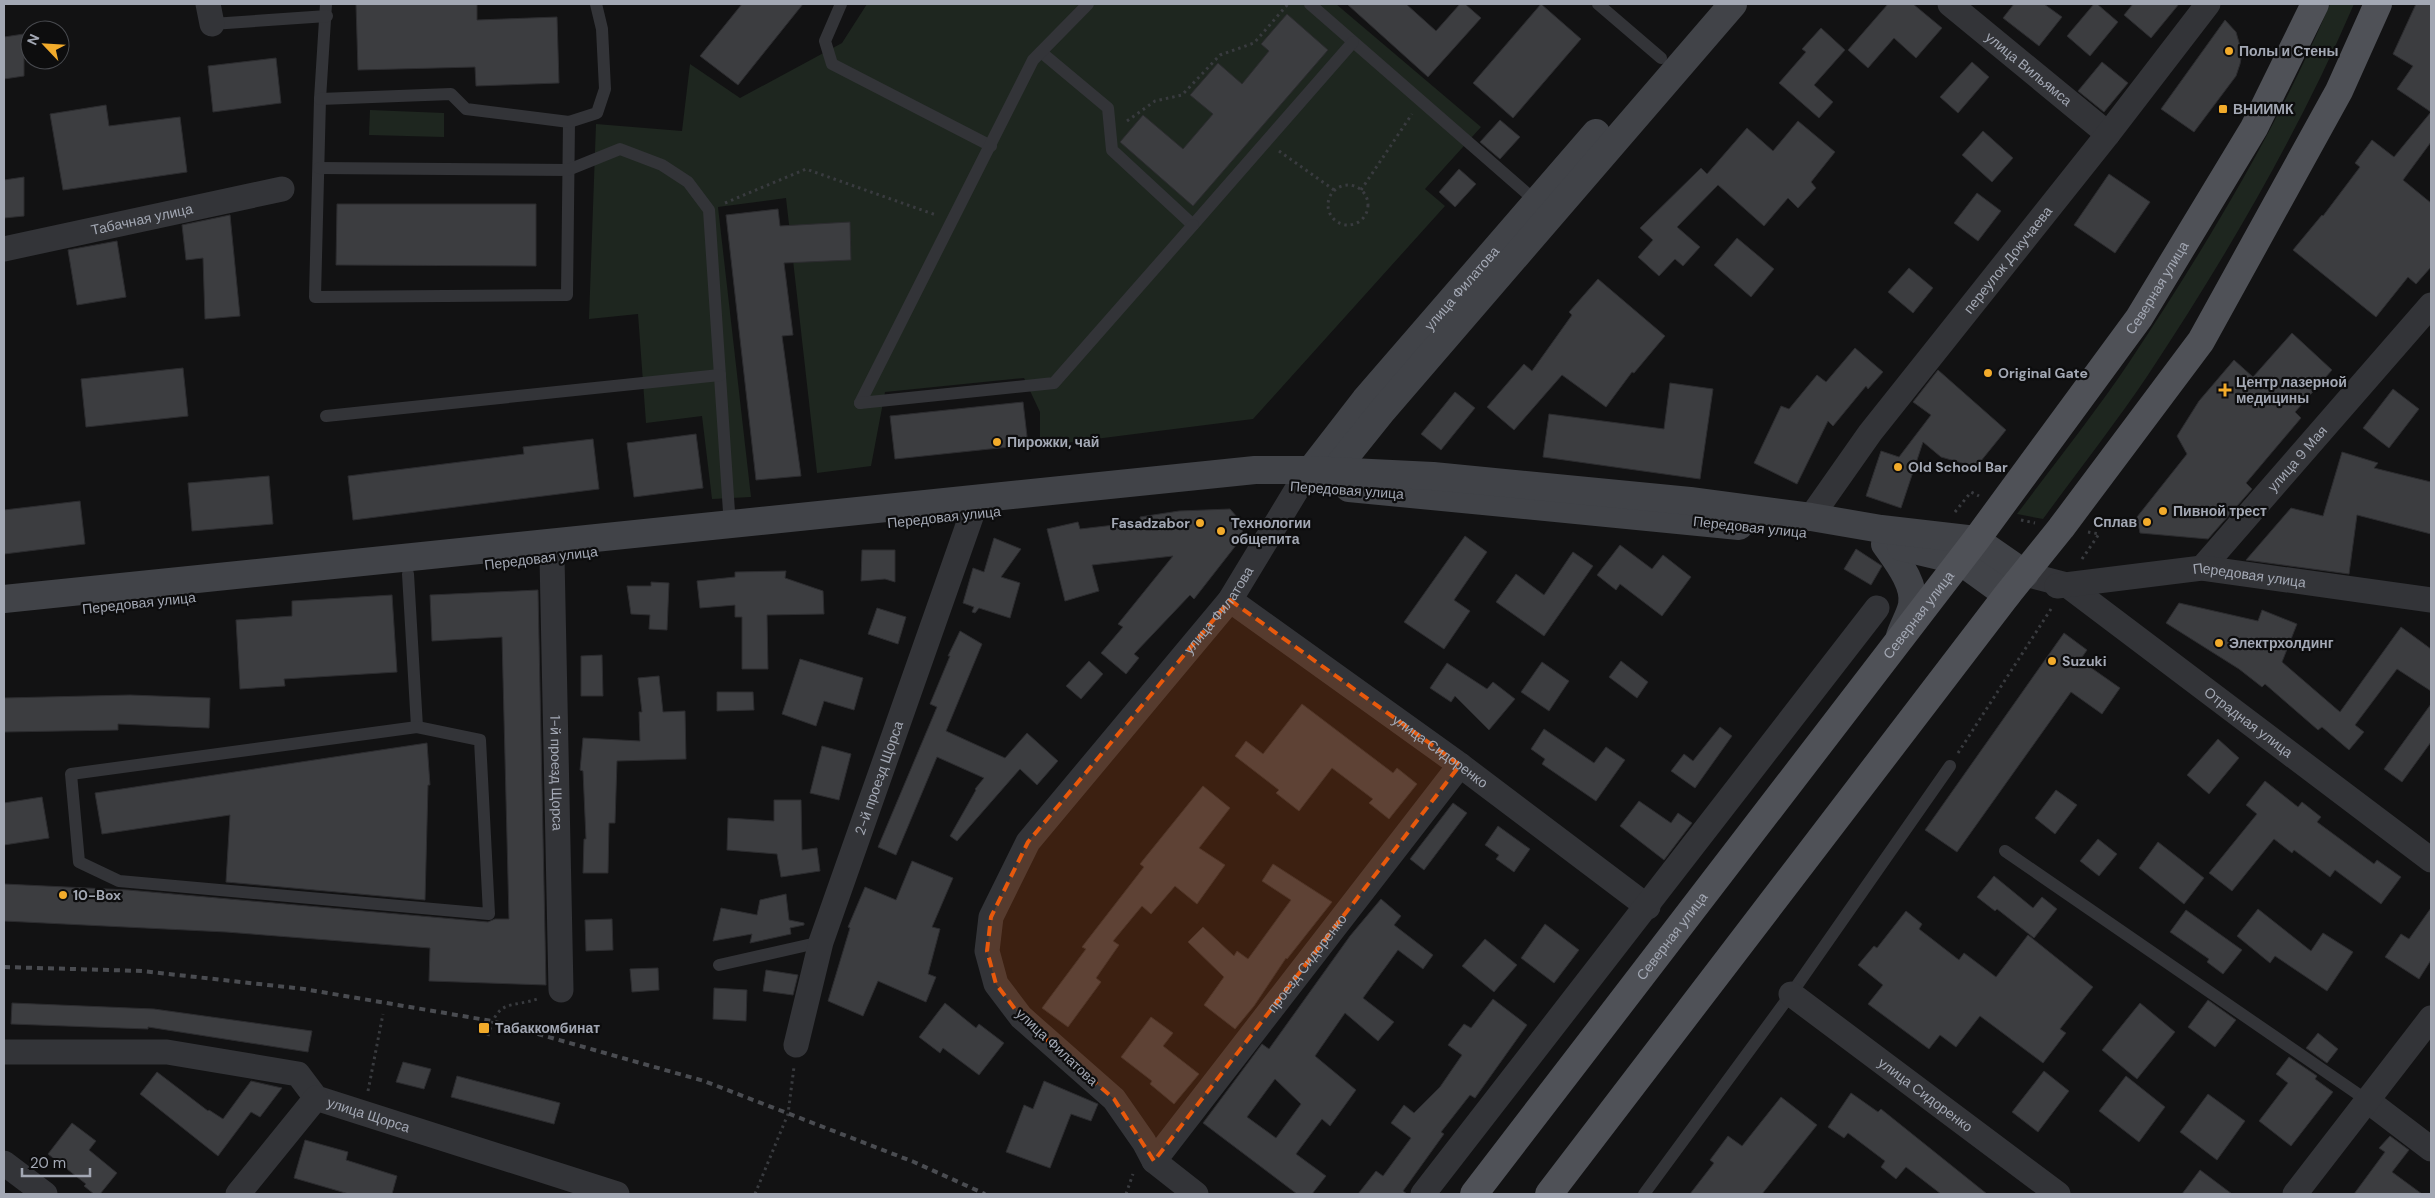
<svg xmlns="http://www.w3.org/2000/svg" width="2435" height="1198" font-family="'DM Sans',sans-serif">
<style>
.green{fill:#1e261f}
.building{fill:#3c3d40;stroke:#2c2c2f;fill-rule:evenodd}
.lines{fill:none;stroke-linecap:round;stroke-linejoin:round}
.path{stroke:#393b3f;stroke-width:3;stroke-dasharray:2.5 4;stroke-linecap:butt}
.lane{stroke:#333438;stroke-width:12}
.street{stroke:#333438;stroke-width:25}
.secondary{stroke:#414348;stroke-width:28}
.primary{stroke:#4f5157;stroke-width:28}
.rail{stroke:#4a4c51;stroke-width:4;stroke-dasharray:6 5;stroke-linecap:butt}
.marked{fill:#e8590c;fill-opacity:0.2;stroke:#e8590c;stroke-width:4;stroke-dasharray:10 6;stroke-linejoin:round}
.poi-dot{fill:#f2ab2b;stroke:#0d0d0e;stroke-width:2}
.labels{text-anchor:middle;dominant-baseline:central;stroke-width:4.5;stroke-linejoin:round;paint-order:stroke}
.poi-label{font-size:14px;font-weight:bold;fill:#a3a8b4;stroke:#0d0d0e;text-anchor:start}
.street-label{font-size:14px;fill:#a3a8b4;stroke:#0d0d0e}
</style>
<rect width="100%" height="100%" fill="#121213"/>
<g class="green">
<polygon points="867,4 1336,4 1481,127 1425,189 1445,206 1253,419 1040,446 1040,412 1024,378 885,392 871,466 817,473 786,198 718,207 751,497 712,499 702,416 646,423 638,314 589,319 596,124 682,131 690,64 740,98 842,43"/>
<path d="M2330 4H2354C2298 134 2226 257 2148 375 2115 424 2078 471 2043 519L2017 514C2055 463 2095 413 2130 361 2205 248 2277 129 2330 4Z"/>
<polygon points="370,110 444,113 444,137 369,135"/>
</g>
<g class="building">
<polygon points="356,4 477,4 477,20 557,17 559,83 476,86 475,67 358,70"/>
<polygon points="742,4 803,4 738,85 700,56"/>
<polygon points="1347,4 1406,4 1436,31 1460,4 1465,4 1481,18 1428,77"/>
<polygon points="1541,4 1581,39 1513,118 1473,83"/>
<polygon points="1888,4 1913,4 1942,28 1916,58 1894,38 1868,68 1848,50"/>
<polygon points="2014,4 2044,4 2062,17 2039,46 2003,18"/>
<polygon points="2094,4 2097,4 2118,22 2090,56 2067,36"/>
<polygon points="2133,4 2179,4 2151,38 2124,15"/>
<polygon points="2416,4 2431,4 2431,142 2403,180 2431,203 2431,267 2416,284 2408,277 2376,317 2293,250 2322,215 2323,216 2360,167 2355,163 2372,140 2394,157 2431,112 2397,89 2413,66 2393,54"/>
<polygon points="1287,14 1328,50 1193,206 1120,142 1143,115 1183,149 1213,114 1190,95 1218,63 1242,84 1269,51 1261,44"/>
<polygon points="2225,20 2236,32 2242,53 2240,64 2236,76 2194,132 2161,109"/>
<polygon points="1821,28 1845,50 1814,85 1833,102 1819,118 1779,83 1806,52 1802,49"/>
<polygon points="24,34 24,76 4,79 4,37"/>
<polygon points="276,58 281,103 213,112 208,66"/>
<polygon points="1972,62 1989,77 1958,113 1940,97"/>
<polygon points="2102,62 2128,83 2104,112 2078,91"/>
<polygon points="106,105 109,126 180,117 187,172 63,190 50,114"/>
<polygon points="1500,120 1520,137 1500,159 1480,142"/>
<polygon points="1798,121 1835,152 1811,182 1816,188 1798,208 1788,198 1764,226 1718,185 1677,227 1700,247 1683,266 1675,259 1659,276 1638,257 1653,240 1640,228 1701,168 1707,174 1747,128 1773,151"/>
<polygon points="1983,131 2013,158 1992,182 1962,155"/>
<polygon points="1459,169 1476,184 1455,207 1439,192"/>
<polygon points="2109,174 2150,202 2115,253 2074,225"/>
<polygon points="24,177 24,216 4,218 4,180"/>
<polygon points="1977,193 2001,211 1978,241 1954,223"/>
<polygon points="337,204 536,204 536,266 336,265"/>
<polygon points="778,209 780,226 850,222 851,260 784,263 793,335 782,336 801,476 756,480 726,215"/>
<polygon points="230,215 240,316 205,319 203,258 186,260 182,225"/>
<polygon points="1737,238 1774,269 1751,297 1714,265"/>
<polygon points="117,241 126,297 77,305 68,250"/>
<polygon points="1909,268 1933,288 1913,313 1888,292"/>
<polygon points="1598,279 1665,336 1634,373 1632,372 1606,407 1562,375 1514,430 1487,407 1524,364 1532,371 1572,315 1569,312"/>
<polygon points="2292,333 2332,370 2295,412 2301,418 2246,483 2252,489 2208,539 2140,533 2137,517 2187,454 2177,436 2199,401 2234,360 2253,377"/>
<polygon points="1855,348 1883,372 1868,389 1866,386 1833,426 1828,421 1797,484 1754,463 1781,406 1789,409 1817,375 1826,382"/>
<polygon points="183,368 188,416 86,427 81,379"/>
<polygon points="1938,370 2006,430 1976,467 1941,457 1923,442 1901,508 1866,496 1881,451 1899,457 1931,415 1913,402"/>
<polygon points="1670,383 1713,389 1700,479 1543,457 1549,414 1664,429"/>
<polygon points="2393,389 2419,409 2389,448 2363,428"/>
<polygon points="1455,392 1475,408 1441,450 1421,434"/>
<polygon points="1023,402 1028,445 895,459 890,416"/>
<polygon points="696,434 703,488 634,497 627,443"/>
<polygon points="593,439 599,489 353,520 348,476 524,454 523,447"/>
<polygon points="2342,452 2378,463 2374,468 2431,482 2431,534 2357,515 2349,574 2246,560 2291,508 2323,516"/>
<polygon points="269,476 273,524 192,531 188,483"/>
<polygon points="80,501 85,544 4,554 4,510"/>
<polygon points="1230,509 1245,526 1242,531 1244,535 1194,599 1190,595 1134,654 1139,658 1126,674 1101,653 1123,627 1118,624 1173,556 1092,565 1099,591 1065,601 1047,529 1078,522 1080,529 1141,522 1140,517 1179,511"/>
<polygon points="1465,536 1487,552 1454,600 1470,611 1444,649 1404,622"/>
<polygon points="994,538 1021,549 1001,577 1020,583 1010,618 979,608 975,613 972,612 974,607 963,603 973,568 984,572"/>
<polygon points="1620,545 1652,569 1663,555 1691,577 1662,616 1620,584 1616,590 1597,575"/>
<polygon points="1856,549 1882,566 1871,585 1844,569"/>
<polygon points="862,550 895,550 895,582 885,579 861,581"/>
<polygon points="1573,552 1593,566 1544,636 1496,602 1516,574 1544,595"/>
<polygon points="786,571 785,578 823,591 824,614 767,615 768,669 742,669 742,617 735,617 735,605 700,608 697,581 735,577 735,572"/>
<polygon points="651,582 669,583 667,630 649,629 650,615 631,614 627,586 651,586"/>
<polygon points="538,590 546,985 429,981 430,948 226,932 4,921 4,884 128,890 488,922 495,919 509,919 502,637 432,641 430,595"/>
<polygon points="392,595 397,672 284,679 285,686 240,689 236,620 292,616 292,601"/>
<polygon points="2179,603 2258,621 2262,610 2297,624 2282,662 2340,712 2401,627 2431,649 2431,691 2397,669 2355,725 2364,732 2349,750 2322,727 2318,730 2265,684 2262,687 2239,669 2166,623"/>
<polygon points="877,608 906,617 898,644 868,634"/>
<polygon points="960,631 982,644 946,731 1005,758 1027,733 1058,761 1037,785 1020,769 957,841 950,836 976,790 975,789 984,778 937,757 896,855 878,847 937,707 930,704 950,656 948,656"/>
<polygon points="2064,633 2087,650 2080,660 2120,688 2102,714 2071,692 1957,852 1925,830"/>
<polygon points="602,655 603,696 581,696 581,656"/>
<polygon points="800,659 863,678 854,710 824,701 816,726 782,714"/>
<polygon points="1089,661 1103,674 1081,699 1066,686"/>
<polygon points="1621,661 1648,682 1637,698 1609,677"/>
<polygon points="1542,662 1569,681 1549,711 1521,692"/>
<polygon points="1447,663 1487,689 1493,682 1515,699 1489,730 1455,696 1451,702 1430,688"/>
<polygon points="659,676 663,712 685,711 686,759 617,761 615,823 609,823 608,873 583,873 584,839 586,839 583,771 580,770 583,738 640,741 639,712 642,712 638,678"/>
<polygon points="717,692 753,692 754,710 717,711"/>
<polygon points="130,695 210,698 209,728 118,724 118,730 4,732 4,698"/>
<polygon points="1302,704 1393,773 1397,768 1417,784 1389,819 1369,803 1373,799 1332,768 1299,811 1276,793 1279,790 1235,756 1246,741 1263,754"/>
<polygon points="2431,704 2431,742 2402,782 2384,769"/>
<polygon points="1720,727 1732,736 1695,788 1671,771 1684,754 1693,761"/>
<polygon points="1544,729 1594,763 1606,747 1625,760 1596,801 1542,764 1545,759 1531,749"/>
<polygon points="2218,739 2239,758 2209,794 2187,775"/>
<polygon points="427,743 430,785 428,785 425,900 226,882 230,815 102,834 95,793"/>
<polygon points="822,746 851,754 839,800 810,793"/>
<polygon points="2265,781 2298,807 2302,802 2321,817 2317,822 2374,864 2377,860 2401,877 2381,904 2335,870 2330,877 2294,850 2292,853 2274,839 2232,891 2209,873 2257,814 2246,805"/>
<polygon points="1203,786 1230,808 1199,848 1225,865 1197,904 1175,886 1151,914 1142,906 1113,941 1119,945 1096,978 1101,982 1068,1027 1042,1008 1086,949 1082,947 1144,867 1140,864"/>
<polygon points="2056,790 2077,805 2055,834 2035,818"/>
<polygon points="42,797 49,838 4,845 4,803"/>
<polygon points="774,800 801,800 802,850 817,848 820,871 781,877 777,854 727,850 728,818 774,821"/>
<polygon points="1639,801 1671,823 1678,813 1692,823 1664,860 1620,826"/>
<polygon points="1453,803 1467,813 1424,870 1410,859"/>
<polygon points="1498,826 1530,849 1514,872 1496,859 1499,855 1485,845"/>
<polygon points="2098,839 2117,854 2099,876 2080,861"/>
<polygon points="2158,842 2204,878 2184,904 2139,868"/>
<polygon points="912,861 953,878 932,927 940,929 928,974 936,977 926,1002 878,981 863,1016 828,1001 850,928 848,927 865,887 896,900"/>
<polygon points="1273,864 1332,902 1287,959 1286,958 1254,1006 1235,1029 1204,1005 1224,977 1188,942 1203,927 1234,956 1237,951 1248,959 1291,900 1262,881"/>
<polygon points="1994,876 2033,908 2042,897 2057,909 2034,938 1997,909 1995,911 1977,897"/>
<polygon points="786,894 789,920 804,923 804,925 790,928 791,934 750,943 752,934 713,941 721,908 757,915 760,900"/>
<path d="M1381 899 1401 916 1394 925 1433 955 1423 969 1398 950 1363 998 1394 1022 1378 1041 1345 1013 1315 1056 1356 1090 1330 1126 1322 1119 1296 1154 1326 1176 1312 1194H1297L1203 1123 1262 1044 1269 1049 1350 936ZM1275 1079 1301 1104 1276 1138 1247 1117Z"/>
<polygon points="2431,908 2431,960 2419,979 2385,957 2401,934 2409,939"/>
<polygon points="2258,909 2311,951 2323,933 2353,952 2327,991 2275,956 2270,963 2237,936"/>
<polygon points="2186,910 2242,950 2223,974 2207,962 2209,959 2170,932"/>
<polygon points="1906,911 1922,924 1919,929 1959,960 1964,953 1996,977 2028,935 2093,987 2060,1029 2066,1033 2043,1063 1980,1016 1956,1047 1940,1035 1929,1049 1868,1004 1883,985 1858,965 1874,946 1877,948"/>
<polygon points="612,919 613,950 586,951 585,920"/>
<polygon points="1545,924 1579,950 1554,983 1521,958"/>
<polygon points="1485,939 1517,965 1494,992 1462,966"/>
<polygon points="658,968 659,990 632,992 630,969"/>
<polygon points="766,970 798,975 793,995 763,991"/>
<polygon points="714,988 747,990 746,1021 713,1019"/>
<polygon points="1493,999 1527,1025 1475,1098 1470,1095 1441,1132 1444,1134 1403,1191 1407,1194 1358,1194 1376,1171 1383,1176 1411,1138 1391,1123 1404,1105 1414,1113 1440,1087 1462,1055 1448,1045 1464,1024 1471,1028"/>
<polygon points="2208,1000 2236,1020 2215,1047 2188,1027"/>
<polygon points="12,1003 154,1009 312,1031 308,1052 148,1027 148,1029 11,1024"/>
<polygon points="945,1003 976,1028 979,1024 1004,1043 979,1075 943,1048 940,1053 919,1037"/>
<polygon points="2140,1003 2175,1032 2137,1079 2102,1050"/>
<polygon points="1151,1017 1173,1033 1163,1046 1199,1074 1174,1104 1150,1084 1152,1081 1121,1057"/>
<polygon points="2318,1033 2338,1049 2327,1063 2306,1048"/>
<polygon points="2289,1057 2317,1076 2315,1079 2333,1092 2291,1146 2259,1121 2288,1083 2276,1074"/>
<polygon points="403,1062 431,1069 424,1089 396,1082"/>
<polygon points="2044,1071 2069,1091 2038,1132 2012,1112"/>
<polygon points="157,1072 208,1111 209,1110 223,1119 251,1081 282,1088 260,1117 251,1112 218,1156 140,1094"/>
<polygon points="457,1076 560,1103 554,1124 451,1097"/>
<polygon points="2126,1076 2165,1107 2139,1142 2099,1111"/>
<polygon points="1044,1081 1098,1104 1091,1121 1071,1114 1050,1168 1006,1152 1024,1105 1033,1109"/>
<polygon points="1851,1093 1878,1112 1881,1109 1987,1194 1941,1194 1906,1167 1896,1179 1881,1167 1885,1161 1848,1133 1844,1138 1828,1127"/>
<polygon points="2208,1094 2245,1121 2217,1160 2180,1132"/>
<polygon points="1781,1097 1817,1125 1762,1194 1690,1194 1714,1163 1710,1160 1728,1136 1742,1146"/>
<polygon points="72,1123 96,1141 89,1150 117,1173 100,1194 94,1194 84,1186 86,1184 48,1154"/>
<polygon points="2390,1136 2409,1150 2392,1172 2422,1194 2354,1194 2385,1152 2379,1148"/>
<polygon points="305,1140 348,1152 346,1160 397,1176 392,1194 349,1194 294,1178"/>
<polygon points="2200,1170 2232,1194 2182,1194"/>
</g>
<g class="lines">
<g class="path">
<polyline points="1127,121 1155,101 1182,95 1220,55 1254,43 1288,4"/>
<polyline points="1279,151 1334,190"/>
<circle cx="1348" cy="205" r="20"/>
<polyline points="1361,190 1412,114"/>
<polyline points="725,203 806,169 936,215"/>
<polyline points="1955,512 1971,492 1979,496"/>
<polyline points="2021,520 2035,523"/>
<polyline points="2082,559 2099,534 2088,532"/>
<polyline points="1958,753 2051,609"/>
<path d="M488 1036C498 997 510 1009 540 998"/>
<polyline points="368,1091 383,1014"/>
<polyline points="755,1194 788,1114 794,1067"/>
<polyline points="1126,1194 1133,1174"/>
</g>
<g class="lane">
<polyline points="326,4 320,99 315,297 567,295 569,122"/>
<polyline points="841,4 825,41 832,64 991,146"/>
<polyline points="1310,4 1538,203"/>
<polyline points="1598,4 1661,58"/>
<polyline points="212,24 327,16"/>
<polyline points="1041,52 1108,108 1112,150 1193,225 1353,42"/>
<polyline points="320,99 451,94 466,109 569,122 597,113 605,89 602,29 596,4"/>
<polyline points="319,168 568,170 620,149 662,165 688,182 709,210 730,527"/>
<polyline points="860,403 1033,60 1088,4"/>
<polyline points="860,403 1054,383 1193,225"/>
<polyline points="326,416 720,375"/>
<polyline points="408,574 417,727"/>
<polygon points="417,727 480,740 489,914 119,881 79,862 71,774"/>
<polyline points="2005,851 2368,1101"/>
<polyline points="719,965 821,942"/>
<polyline points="1644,1194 1791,994 1950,766"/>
</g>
<g class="street">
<polyline points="208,4 212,24"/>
<path id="s1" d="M1950 4 2108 134"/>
<path id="s2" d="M4 249 282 189"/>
<path id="s3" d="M1811 517 1870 433 2108 134 2208 4"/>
<path id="s4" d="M552 557 561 990"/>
<path id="s5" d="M2202 568 2431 305"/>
<path id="s6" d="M2025 574 2067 585 2431 860"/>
<path id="s7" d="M2057 586 2202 568 2431 600"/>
<path id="s8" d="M1230 600 1460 765 1648 907"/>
<path id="s9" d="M1791 994 2058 1194"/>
<path id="s10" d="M796 1045 821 942 972 514"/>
<path id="s11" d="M4 1052H167L298 1074 316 1098 617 1194"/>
<polyline points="2368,1101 2431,1149"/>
<path id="s12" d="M1154 1161 1460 765"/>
<polyline points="4,1163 45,1194"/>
<polyline points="238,1194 316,1098"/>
<path id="s13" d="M1196 1194 1154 1161 1144 1142 1114 1099 1021 1017 996 984 987 951 991 917 1028 842 1230 600 1299 486"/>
<polyline points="1423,1194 1877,608"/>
<polyline points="2295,1194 2431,1018"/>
</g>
<g class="secondary">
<path id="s14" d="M1303 480 1365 400 1596 133"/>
<polyline points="1326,481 1383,410 1733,4"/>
<polyline points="1349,488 1739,526"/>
<path d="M1885 544C1896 560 1916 584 1912 605 1910 615 1903 626 1900 636"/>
<polyline points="1901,547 1960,561 2007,595"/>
<polyline points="4,599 1255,470 1310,470 1433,476 1690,501 1811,517 1881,529 1976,540 2025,574"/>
</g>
<g class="primary">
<path id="s15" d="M1474 1194 1976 540 2139 318 2254 128 2315 4"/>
<polyline points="1549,1194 2007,595 2061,528 2201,341 2339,91 2378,4"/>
</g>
<polyline class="rail" points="4,967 142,971 304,989 492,1021 704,1081 914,1162 985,1194"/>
</g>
<path class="marked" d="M1230 600 1460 765 1154 1161 1114 1099 1021 1017 996 984 987 951 991 917 1028 842Z"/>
<g class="poi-dot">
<circle cx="2229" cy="51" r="5"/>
<rect x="2218" y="104" width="10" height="10" rx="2.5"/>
<circle cx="1988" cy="373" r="5"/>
<path d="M2222.5 382.5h5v5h5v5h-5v5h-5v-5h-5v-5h5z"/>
<circle cx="997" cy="442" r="5"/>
<circle cx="1898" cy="467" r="5"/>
<circle cx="2163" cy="511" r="5"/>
<circle cx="2147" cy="522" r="5"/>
<circle cx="1200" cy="523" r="5"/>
<circle cx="1221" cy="531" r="5"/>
<circle cx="2219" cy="643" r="5"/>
<circle cx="2052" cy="661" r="5"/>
<circle cx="63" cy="895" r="5"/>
<rect x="478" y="1022" width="12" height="12" rx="2.5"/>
</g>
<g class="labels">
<g class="poi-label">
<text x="2239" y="51">Полы и Стены</text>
<text x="2233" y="109">ВНИИМК</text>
<text x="1998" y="373">Original Gate</text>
<text x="2236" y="382">Центр лазерной<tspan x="2236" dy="16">медицины</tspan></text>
<text x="1007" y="442">Пирожки, чай</text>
<text x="1908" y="467">Old School Bar</text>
<text x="2173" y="511">Пивной трест</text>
<text x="2137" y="522" text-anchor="end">Сплав</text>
<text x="1190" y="523" text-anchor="end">Fasadzabor</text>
<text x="1231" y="523">Технологии<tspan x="1231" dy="16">общепита</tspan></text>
<text x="2229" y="643">Электрхолдинг</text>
<text x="2062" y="661">Suzuki</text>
<text x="73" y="895">10-Box</text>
<text x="495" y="1028">Табаккомбинат</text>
</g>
<g class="street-label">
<text stroke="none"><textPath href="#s1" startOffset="102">улица Вильямса</textPath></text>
<text stroke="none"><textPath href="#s2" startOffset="141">Табачная улица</textPath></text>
<text stroke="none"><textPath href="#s3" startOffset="324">переулок Докучаева</textPath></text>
<text stroke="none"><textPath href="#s15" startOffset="1135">Северная улица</textPath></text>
<text stroke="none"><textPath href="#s14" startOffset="249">улица Филатова</textPath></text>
<text stroke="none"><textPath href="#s5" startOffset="145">улица 9 Мая</textPath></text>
<text transform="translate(1347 490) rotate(4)">Передовая улица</text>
<text transform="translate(944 517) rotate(-6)">Передовая улица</text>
<text transform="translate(1750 527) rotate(6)">Передовая улица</text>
<text transform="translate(541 558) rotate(-7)">Передовая улица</text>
<text stroke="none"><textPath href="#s7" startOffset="194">Передовая улица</textPath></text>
<text transform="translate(139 603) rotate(-6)">Передовая улица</text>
<text stroke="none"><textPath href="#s13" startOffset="745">улица Филатова</textPath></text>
<text stroke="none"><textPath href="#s15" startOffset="730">Северная улица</textPath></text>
<text stroke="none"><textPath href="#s6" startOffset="271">Отрадная улица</textPath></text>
<text stroke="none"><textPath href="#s8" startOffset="259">улица Сидоренко</textPath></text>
<text stroke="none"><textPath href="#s4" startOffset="216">1-й проезд Щорса</textPath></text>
<text stroke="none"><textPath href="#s10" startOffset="280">2-й проезд Щорса</textPath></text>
<text stroke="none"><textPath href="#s15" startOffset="325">Северная улица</textPath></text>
<text stroke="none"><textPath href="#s12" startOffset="250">проезд Сидоренко</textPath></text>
<text transform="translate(1057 1047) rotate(43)">улица Филатова</text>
<text stroke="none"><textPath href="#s9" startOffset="168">улица Сидоренко</textPath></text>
<text stroke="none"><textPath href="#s11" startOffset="381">улица Щорса</textPath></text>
</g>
</g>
<rect width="2435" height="1198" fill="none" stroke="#a3a8b4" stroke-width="10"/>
<g transform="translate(45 45) rotate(295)"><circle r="24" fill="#0d0d0e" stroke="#494b50"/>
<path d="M0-4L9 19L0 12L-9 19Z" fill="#f2ab2b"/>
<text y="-8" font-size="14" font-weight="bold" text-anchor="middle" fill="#a3a8b4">N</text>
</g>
<path d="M22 1168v8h68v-8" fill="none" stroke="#a3a8b4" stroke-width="2.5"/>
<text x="30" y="1168" font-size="15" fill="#a3a8b4" stroke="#0d0d0e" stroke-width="4" paint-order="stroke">20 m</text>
</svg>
